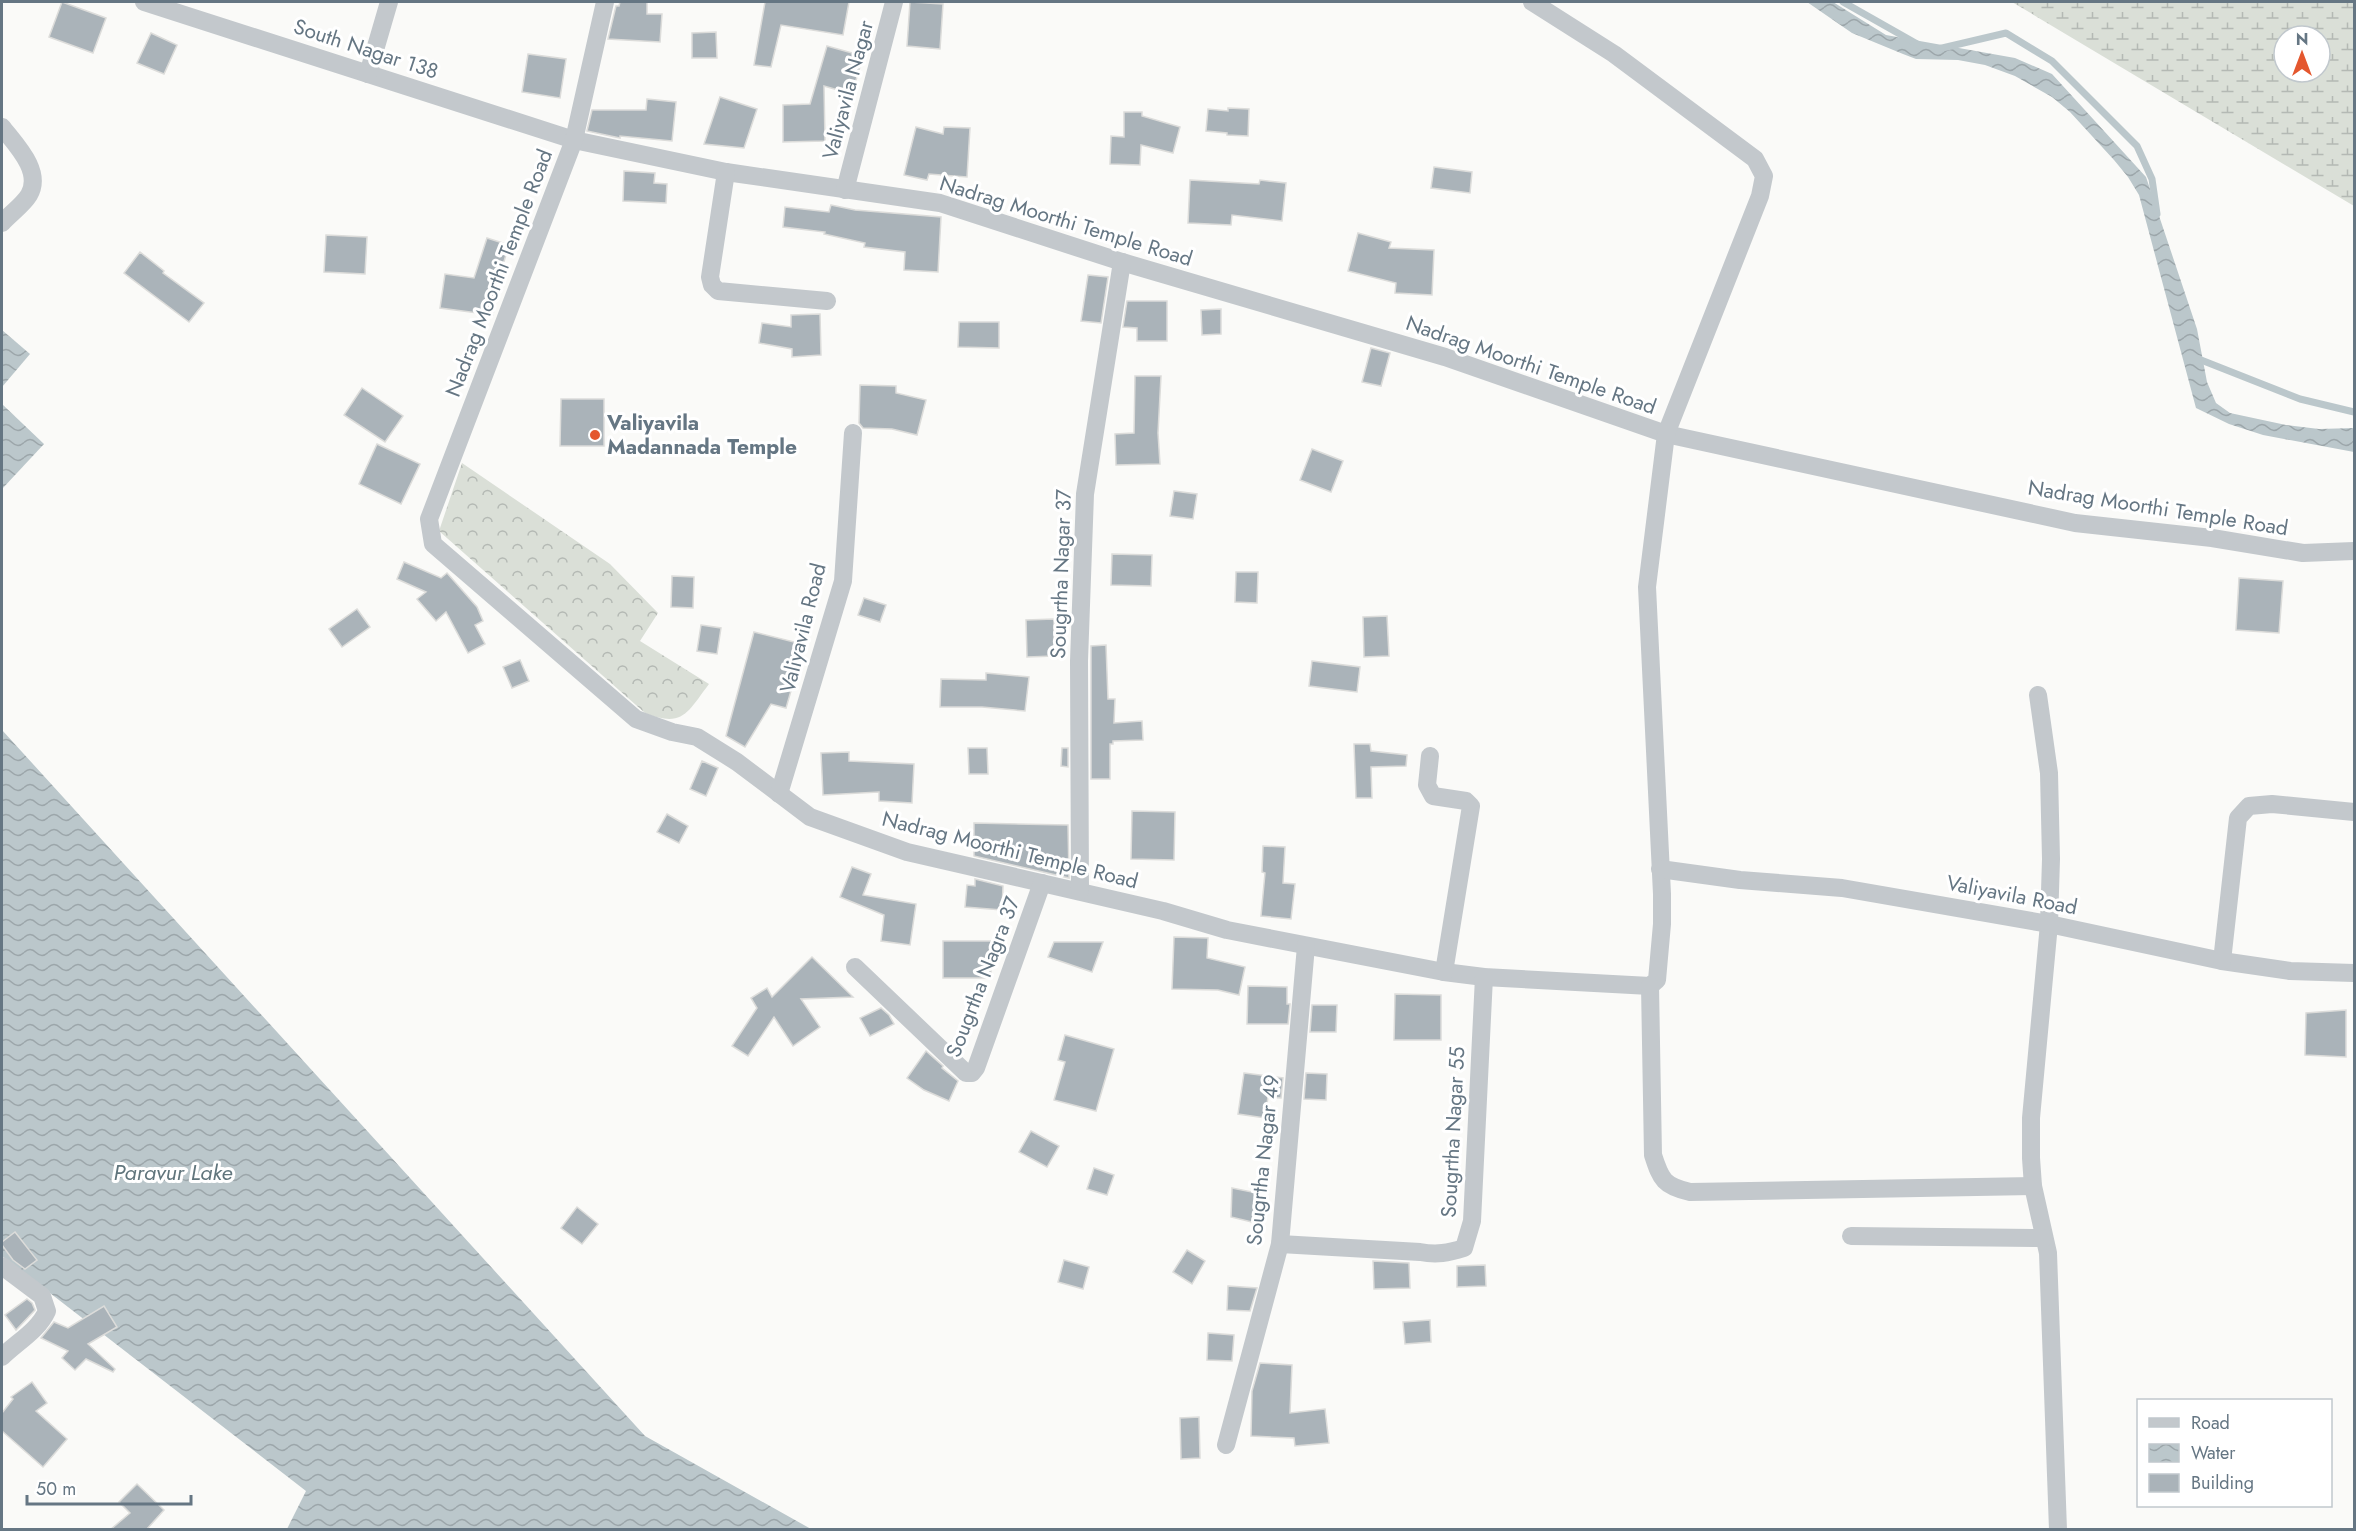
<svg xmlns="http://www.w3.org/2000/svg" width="2356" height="1531" font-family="Jost,sans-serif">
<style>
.forest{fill:url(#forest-crowns)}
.wetland{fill:url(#wetland-marsh);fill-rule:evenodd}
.water{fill:url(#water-waves)}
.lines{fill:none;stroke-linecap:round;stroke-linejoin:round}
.stream{stroke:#bbc7cb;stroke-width:7}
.building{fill:#aab3b9;stroke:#dcdcda;stroke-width:1.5}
.street{stroke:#c3c8cc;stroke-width:18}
.poi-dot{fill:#e4572e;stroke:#fff;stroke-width:2}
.labels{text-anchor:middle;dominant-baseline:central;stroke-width:6;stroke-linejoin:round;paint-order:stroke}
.street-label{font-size:21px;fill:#657683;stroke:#fff}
.poi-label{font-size:21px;font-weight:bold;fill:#657683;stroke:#fff;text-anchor:start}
.water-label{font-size:22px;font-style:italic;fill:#60757c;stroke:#fff}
</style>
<defs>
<pattern id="forest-crowns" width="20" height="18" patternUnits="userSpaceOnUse" patternTransform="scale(1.5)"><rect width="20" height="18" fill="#dadfd7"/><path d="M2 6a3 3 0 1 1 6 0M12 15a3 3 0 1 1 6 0" fill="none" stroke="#b4b9b4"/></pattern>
<pattern id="wetland-marsh" width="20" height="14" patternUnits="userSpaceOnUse" patternTransform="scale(1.5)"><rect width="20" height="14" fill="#dadfd7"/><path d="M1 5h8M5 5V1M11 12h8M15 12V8" fill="none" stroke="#b4b9b4"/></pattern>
<pattern id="water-waves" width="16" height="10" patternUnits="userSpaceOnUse" patternTransform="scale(1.5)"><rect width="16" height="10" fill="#bbc7cb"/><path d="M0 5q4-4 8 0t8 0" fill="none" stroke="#9ca6aa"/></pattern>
</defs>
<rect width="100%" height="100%" fill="#fafaf8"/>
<path class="forest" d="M462 463 610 564 658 613 640 641 709 684C687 713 683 728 645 713L439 531Z"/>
<path class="wetland" d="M2012 2H2354V206ZM2284 36H2320V72H2284Z"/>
<g class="water">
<polygon points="1807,2 1833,2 1886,35 2015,58 2052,74 2146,177 2197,329 2207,382 2216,403 2230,413 2286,425 2319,429 2354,428 2354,452 2263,435 2229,424 2196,408 2139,195 2128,177 2114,160 2070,112 2052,97 2015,76 1985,65 1958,60 1916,59 1903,54 1852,33"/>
<polygon points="2,330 30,354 2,387"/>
<polygon points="2,404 44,444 2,489"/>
<polygon points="2,730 645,1436 811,1529 287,1529 306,1491 2,1256"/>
</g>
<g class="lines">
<g class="stream">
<polyline points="1843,2 1919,45"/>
<polyline points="1938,49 2006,33 2052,61 2137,146 2152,179 2157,214"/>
<polyline points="2196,358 2300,399 2354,412"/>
</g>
</g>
<g class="building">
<polygon points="62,2 106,18 93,53 49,37"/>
<polygon points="620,2 647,2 647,14 662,14 660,42 608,39 616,6 619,6"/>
<polygon points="765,2 849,2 843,35 781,25 771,67 754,65"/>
<polygon points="910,2 943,4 940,49 907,46"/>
<polygon points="716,32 717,58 692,58 692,33"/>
<polygon points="151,33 177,45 164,74 137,63"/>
<polygon points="827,46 863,56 852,94 824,86 825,141 783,142 783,105 810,104"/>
<polygon points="528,54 566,59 560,98 522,92"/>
<polygon points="720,97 757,109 744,148 704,144"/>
<polygon points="647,99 676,102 672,141 620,136 620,138 587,131 592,110 646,110"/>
<polygon points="1228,108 1249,109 1248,136 1227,135 1227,133 1206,131 1208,109 1228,111"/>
<polygon points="1124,112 1142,112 1142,116 1180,127 1173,153 1141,145 1140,165 1110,164 1111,136 1124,137"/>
<polygon points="916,127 943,134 944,127 970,128 967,177 929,174 927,180 904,175"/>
<polygon points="1434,167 1472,172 1470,193 1431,188"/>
<polygon points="624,171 655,173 654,183 667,184 666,203 623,201"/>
<polygon points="1190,180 1259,184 1260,180 1286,183 1282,221 1232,215 1231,225 1188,223"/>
<polygon points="831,205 855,210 941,217 938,272 904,270 905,252 864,247 865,243 824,234 825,232 783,227 785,207 829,212"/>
<polygon points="1358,233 1391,242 1389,248 1434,250 1432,295 1395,293 1396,283 1348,271"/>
<polygon points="326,235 367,237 365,274 324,272"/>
<polygon points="487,238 509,245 498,281 493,315 440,308 445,274 474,278"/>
<polygon points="140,252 164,271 163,273 204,303 189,322 124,273"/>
<polygon points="1088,275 1108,277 1101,323 1081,321"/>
<polygon points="1127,301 1167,301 1167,341 1137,341 1137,328 1123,327"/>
<polygon points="1221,309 1221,334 1202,335 1201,310"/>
<polygon points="820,314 821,355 792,357 792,349 759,343 762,323 791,327 791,315"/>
<polygon points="959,322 999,322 999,348 958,347"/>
<polygon points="1371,348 1390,353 1381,386 1362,382"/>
<polygon points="1135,376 1161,376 1158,433 1160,464 1116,465 1115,434 1134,433"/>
<polygon points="860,385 896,386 896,393 926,400 917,435 892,429 863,428 859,423"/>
<polygon points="362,388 403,416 385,442 344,415"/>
<polygon points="561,399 604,399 604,446 560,446"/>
<polygon points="377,444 420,464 401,504 359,484"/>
<polygon points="1312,449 1343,461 1331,492 1300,480"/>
<polygon points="1174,491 1197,494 1193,519 1170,516"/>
<polygon points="1112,554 1152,555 1151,586 1111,585"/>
<polygon points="404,562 441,578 447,573 477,607 483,621 475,625 485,644 468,653 446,612 436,621 417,599 426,592 397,579"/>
<polygon points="1236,572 1258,572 1257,603 1235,602"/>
<polygon points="672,576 694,577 693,608 671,607"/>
<polygon points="2239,578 2283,581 2279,633 2236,630"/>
<polygon points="864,598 886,605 880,622 858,615"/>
<polygon points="357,609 370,627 342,647 329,629"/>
<polygon points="1387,616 1389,656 1364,657 1363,617"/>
<polygon points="1054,619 1054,656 1027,657 1026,620"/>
<polygon points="701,625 721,628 717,654 697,651"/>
<polygon points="754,632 798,643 788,682 793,684 786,708 771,704 745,747 726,736"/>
<polygon points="1106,645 1108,699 1115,699 1114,723 1142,721 1143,740 1113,741 1113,744 1110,744 1110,779 1091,779 1091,646"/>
<polygon points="520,660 529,681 512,688 503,667"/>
<polygon points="1312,661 1360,667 1357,692 1309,686"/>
<polygon points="986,673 1029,677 1025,711 982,707 940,707 941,679 986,680"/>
<polygon points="1354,744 1370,744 1371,751 1407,755 1406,766 1371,767 1372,798 1356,798"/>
<polygon points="968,748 987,748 988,774 969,774"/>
<polygon points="1062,748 1068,748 1068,767 1061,766"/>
<polygon points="849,752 849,761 914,764 912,803 879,801 879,792 823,795 821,753"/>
<polygon points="702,761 718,768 706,796 690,789"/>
<polygon points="1132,811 1175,812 1174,860 1131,859"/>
<polygon points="667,814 688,826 679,843 657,832"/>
<polygon points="974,823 1068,825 1069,878 974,856"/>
<polygon points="1263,846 1285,847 1283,883 1295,884 1291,919 1261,916 1265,873 1262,872"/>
<polygon points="852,867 871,874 863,895 916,904 910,945 881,941 884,915 840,897"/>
<polygon points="975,879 1003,886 1002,910 965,907 967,885 975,886"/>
<polygon points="1174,937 1208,938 1207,958 1245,967 1239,995 1218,990 1172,989"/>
<rect x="943" y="941" width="48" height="37"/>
<polygon points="1054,942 1103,942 1092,972 1048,957"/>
<polygon points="812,957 853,997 801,999 820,1027 793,1046 774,1017 748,1056 732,1046 757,1008 751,998 767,988 772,997"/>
<polygon points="1248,986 1287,987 1287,1004 1290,1004 1288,1024 1247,1024"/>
<polygon points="1395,994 1441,995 1441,1040 1394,1040"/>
<polygon points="1312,1005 1337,1005 1336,1032 1310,1032"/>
<polygon points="881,1008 889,1015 894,1024 870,1036 860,1018"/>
<polygon points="2346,1010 2346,1057 2305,1055 2306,1013"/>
<polygon points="1065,1035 1114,1049 1096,1111 1054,1100 1065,1062 1058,1060"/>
<polygon points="926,1051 943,1066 942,1068 958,1081 949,1101 924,1090 907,1078"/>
<polygon points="1244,1073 1283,1078 1281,1098 1268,1097 1265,1118 1238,1114"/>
<polygon points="1306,1073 1327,1074 1326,1100 1304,1099"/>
<polygon points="1031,1131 1059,1146 1047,1167 1019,1152"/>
<polygon points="1094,1168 1114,1175 1107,1195 1087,1189"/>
<polygon points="1232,1188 1262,1194 1256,1223 1231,1217"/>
<polygon points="577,1207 598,1224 582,1244 561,1228"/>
<polygon points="15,1232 37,1260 25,1269 13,1260 2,1245 2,1242"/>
<polygon points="1187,1250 1205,1261 1192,1284 1173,1272"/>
<polygon points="1064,1260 1089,1267 1083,1289 1058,1282"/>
<polygon points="1373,1261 1409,1263 1410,1288 1374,1289"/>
<polygon points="1485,1265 1486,1286 1457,1287 1457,1266"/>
<polygon points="1228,1286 1257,1288 1250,1311 1227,1310"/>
<polygon points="27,1299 32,1303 35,1310 16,1330 5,1315"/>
<polygon points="104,1306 117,1327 88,1344 115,1369 113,1372 86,1359 75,1370 62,1358 68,1351 41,1338 54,1322 68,1328"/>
<polygon points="1430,1320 1431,1342 1405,1344 1403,1322"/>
<polygon points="1208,1333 1234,1335 1232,1361 1207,1360"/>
<polygon points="1260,1363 1292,1365 1290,1413 1325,1409 1329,1443 1295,1446 1294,1438 1251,1436 1252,1391"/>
<polygon points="32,1382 47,1403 36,1411 67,1439 43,1467 2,1431 2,1413 13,1399 11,1397"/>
<polygon points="1199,1417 1200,1458 1181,1459 1180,1418"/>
<polygon points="137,1484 164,1510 146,1530 110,1530 130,1513 119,1502"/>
</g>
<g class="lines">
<g class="street">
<polyline points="144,2 574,140 726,172 940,203 1122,262 1445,357 1666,434 2075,523 2212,538 2303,553 2354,551"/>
<polyline points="605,2 574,140 429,519 433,544 636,719 672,732 697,737 737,762 810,817 907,852 1163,911 1227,930 1444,972 1484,977 1650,986 1657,980 1662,924 1662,894 1647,587 1666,434 1760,196 1764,176 1755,159 1614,54 1532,2"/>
<polyline points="368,74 389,2"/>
<path d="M2 127C15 144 43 171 29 195 23 205 10 214 2 223"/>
<polyline points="726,172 710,277 712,285 718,291 827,301"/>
<polyline points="845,190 894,2"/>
<polyline points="2038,695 2049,773 2051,859 2049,924 2031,1118 2031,1158 2033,1186 2048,1253 2058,1530"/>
<polyline points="1430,756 1427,785 1433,796 1466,801 1471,806 1444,972"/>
<polyline points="779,794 843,581 853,433"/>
<polyline points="1660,869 1740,880 1842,888 2049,924 2222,961 2290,971 2354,973"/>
<polyline points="1080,891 1079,661 1085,494 1122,262"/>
<polyline points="2222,961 2238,818 2249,806 2272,804 2354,812"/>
<polyline points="855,967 966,1073 972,1073 976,1068 1042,883"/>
<path d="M1650 986 1653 1155C1661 1180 1664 1186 1690 1192L2033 1186"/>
<polyline points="1851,1236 2044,1238"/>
<path d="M1280 1244 1420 1252C1437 1255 1448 1253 1464 1248L1472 1221 1484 977"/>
<path d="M2 1266 42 1296 47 1311C38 1331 17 1342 2 1357"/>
<polyline points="1226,1445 1280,1244 1306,946"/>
</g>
</g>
<circle class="poi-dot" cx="595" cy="435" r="6"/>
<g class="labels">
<g class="street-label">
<text transform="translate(366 49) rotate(18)">South Nagar 138</text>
<text transform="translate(848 90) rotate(-75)">Valiyavila Nagar</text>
<text transform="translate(1066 221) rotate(17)">Nadrag Moorthi Temple Road</text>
<text transform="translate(499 273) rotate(-69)">Nadrag Moorthi Temple Road</text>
<text transform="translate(1531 365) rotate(19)">Nadrag Moorthi Temple Road</text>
<text transform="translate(2158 508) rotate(9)">Nadrag Moorthi Temple Road</text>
<text transform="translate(1061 574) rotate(-88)">Sougrtha Nagar 37</text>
<text transform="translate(803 628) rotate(-76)">Valiyavila Road</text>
<text transform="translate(1010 850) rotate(14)">Nadrag Moorthi Temple Road</text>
<text transform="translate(2012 895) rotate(11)">Valiyavila Road</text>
<text transform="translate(983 977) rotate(-69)">Sougrtha Nagra 37</text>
<text transform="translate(1453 1132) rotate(-87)">Sougrtha Nagar 55</text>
<text transform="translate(1263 1160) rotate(-84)">Sougrtha Nagar 49</text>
</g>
<g class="poi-label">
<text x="607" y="423">Valiyavila<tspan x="607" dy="24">Madannada Temple</tspan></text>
</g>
<g class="water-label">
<text x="173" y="1172">Paravur Lake</text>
</g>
</g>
<rect width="2356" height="1531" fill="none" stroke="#657683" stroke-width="6"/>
<rect x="2137" y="1399" width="195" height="108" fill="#ffffff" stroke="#c1c8cd" stroke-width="1.5"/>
<rect x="2149" y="1418" width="30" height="9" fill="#c3c8cc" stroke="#c1c8cd" stroke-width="1.5"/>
<text x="2191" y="1429" font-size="18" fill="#657683">Road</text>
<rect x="2149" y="1444" width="30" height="18" fill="url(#water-waves)" stroke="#c1c8cd" stroke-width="1.5"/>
<text x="2191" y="1459" font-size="18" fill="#657683">Water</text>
<rect x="2149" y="1474" width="30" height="18" fill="#aab3b9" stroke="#c1c8cd" stroke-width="1.5"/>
<text x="2191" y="1489" font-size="18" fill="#657683">Building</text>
<g transform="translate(2302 54)"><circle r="28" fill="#ffffff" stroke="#c1c8cd" stroke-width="1.5"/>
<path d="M0-4.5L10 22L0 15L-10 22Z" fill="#e4572e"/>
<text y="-9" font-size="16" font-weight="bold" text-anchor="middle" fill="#657683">N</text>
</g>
<path d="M27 1495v9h164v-9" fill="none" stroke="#657683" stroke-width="3"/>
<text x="36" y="1495" font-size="18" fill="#657683" stroke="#ffffff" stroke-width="4.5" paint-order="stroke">50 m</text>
</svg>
